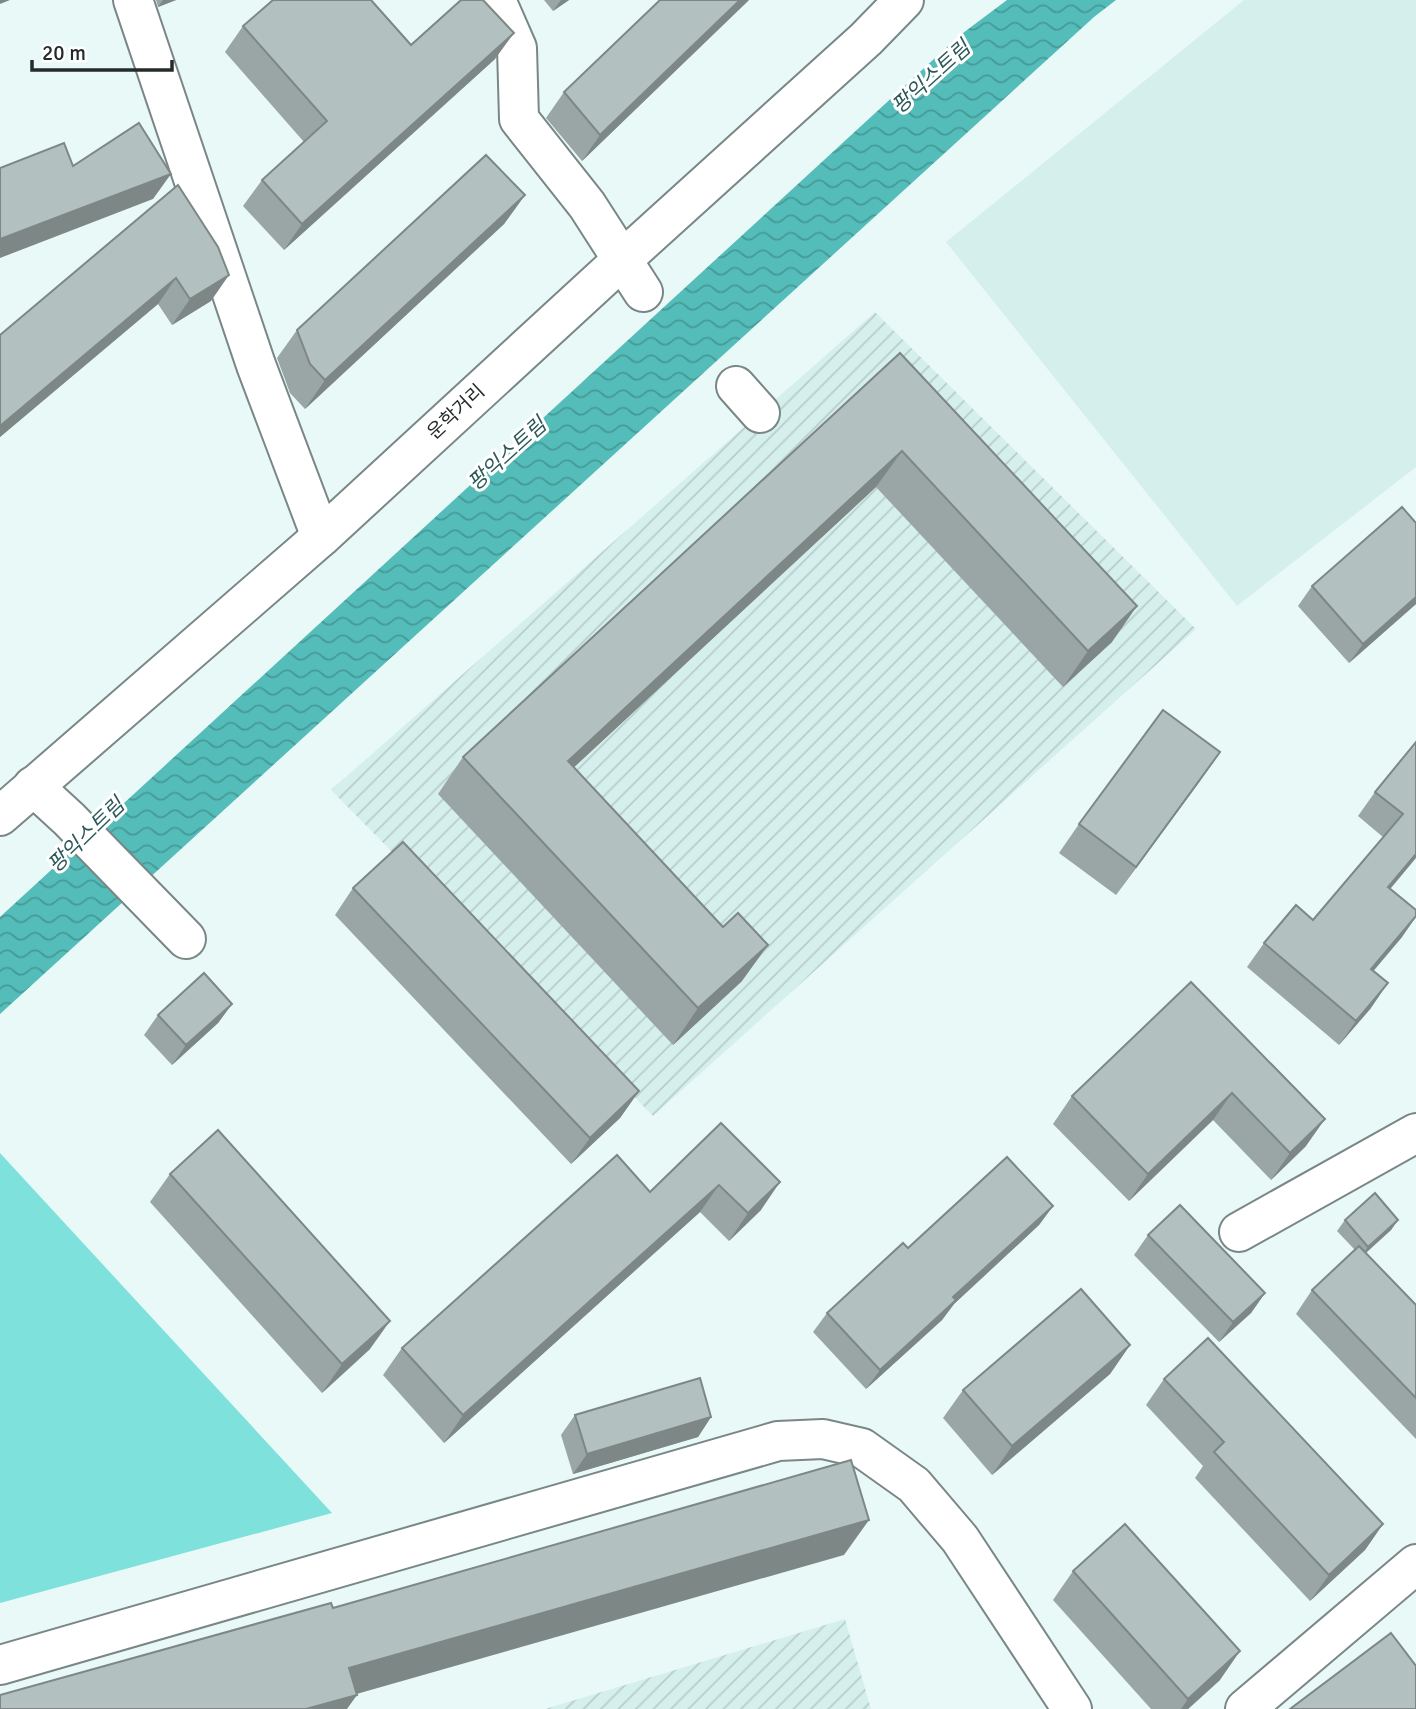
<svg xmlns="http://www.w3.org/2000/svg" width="1416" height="1709" font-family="Signika,'Noto Sans KR',sans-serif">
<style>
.built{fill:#d5efed}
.industrial{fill:url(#industrial-furrows)}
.green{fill:#7fe1dc}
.water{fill:url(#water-waves)}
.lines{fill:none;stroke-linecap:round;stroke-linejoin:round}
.street-casing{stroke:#798786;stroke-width:42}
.secondary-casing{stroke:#798786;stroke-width:42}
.street{stroke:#fff;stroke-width:38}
.secondary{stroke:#fff;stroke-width:38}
.wall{fill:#99a6a5}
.shaded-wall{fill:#7d8786}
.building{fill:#b2c1c0;stroke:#7d8786;stroke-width:2}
.labels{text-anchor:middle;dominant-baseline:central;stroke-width:6;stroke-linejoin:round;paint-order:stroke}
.street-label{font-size:19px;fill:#252b2b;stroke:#fff}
.water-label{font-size:21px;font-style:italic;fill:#2b5957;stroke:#fff}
</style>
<defs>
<pattern id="industrial-furrows" width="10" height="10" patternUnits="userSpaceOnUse" patternTransform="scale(1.75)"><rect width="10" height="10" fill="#d5efed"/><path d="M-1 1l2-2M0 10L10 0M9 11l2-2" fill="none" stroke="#b7cdcb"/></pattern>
<pattern id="water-waves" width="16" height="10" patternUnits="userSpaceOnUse" patternTransform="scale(1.75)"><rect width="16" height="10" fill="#54bdb9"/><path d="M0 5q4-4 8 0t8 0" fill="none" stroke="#459a97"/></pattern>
</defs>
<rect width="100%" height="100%" fill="#e9f9f8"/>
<polygon class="built" points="1244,0 1416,0 1416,467 1237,606 946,242"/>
<g class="industrial">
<polygon points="875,312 1196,629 653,1116 331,790"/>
<polygon points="845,1619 871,1709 545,1709"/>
</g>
<polygon class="green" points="0,1153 332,1513 0,1603"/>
<polygon class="water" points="1007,0 1116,0 1094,17 0,1014 0,917 959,36"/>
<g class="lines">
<defs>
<g id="street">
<polyline points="133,0 256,365 321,537"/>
<polyline points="496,0 517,48 519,119 587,205 643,292"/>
<polyline points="736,386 760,413"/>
<polyline points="33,786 69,819 186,939"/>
<polyline points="1239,1232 1416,1133"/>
<polyline points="0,1665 778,1441 823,1439 862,1448 914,1485 960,1539 1072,1709"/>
<polyline points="1245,1709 1416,1564"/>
</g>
<polyline id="secondary" points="0,816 321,537 622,260 866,39 904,0"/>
</defs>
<use href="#street" class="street-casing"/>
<use href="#secondary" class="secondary-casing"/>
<use href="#street" class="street"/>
<use href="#secondary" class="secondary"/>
</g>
<g class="wall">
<polygon points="156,0 176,0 158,7"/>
<polygon points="544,0 569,0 553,11"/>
<polygon points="749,0 582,161 546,118 564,92"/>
<polygon points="243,26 411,45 495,59 284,250 243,206 262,180 304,142 225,52"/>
<polygon points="525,195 504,224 305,409 290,393 277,358 297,330"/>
<polygon points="218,247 211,301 172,325 158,304 0,437 0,335"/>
<polygon points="900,353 1112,642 1063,687 876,487 574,767 742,981 673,1045 438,794 463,757"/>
<polygon points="1416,523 1416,604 1349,663 1298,606 1312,586"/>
<polygon points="1416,742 1390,889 1402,937 1373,971 1371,1008 1339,1045 1247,967 1264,943 1313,920 1383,837 1358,816 1375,792"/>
<polygon points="1200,781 1116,895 1059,853 1079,824"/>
<polygon points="353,888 639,1091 620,1118 571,1164 335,915"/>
<polygon points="1191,982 1306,1146 1271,1180 1213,1120 1129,1201 1053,1124 1072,1096"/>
<polygon points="232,1004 218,1023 172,1065 144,1035 158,1015"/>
<polygon points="721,1123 761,1210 729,1241 700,1212 444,1443 383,1375 402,1348 650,1192"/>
<polygon points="170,1174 370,1349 322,1393 150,1202"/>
<polygon points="1053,1206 1039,1225 954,1304 942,1320 866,1389 813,1332 827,1313 908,1248"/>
<polygon points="1345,1220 1398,1220 1391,1230 1366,1253 1416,1305 1416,1439 1296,1314 1312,1290 1355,1250 1337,1231"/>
<polygon points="1148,1235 1265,1293 1251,1313 1219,1342 1134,1255"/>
<polygon points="1130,1345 1110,1374 992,1475 943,1418 963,1390"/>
<polygon points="1164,1379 1383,1524 1365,1550 1310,1601 1195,1478 1203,1466 1146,1405"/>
<polygon points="575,1415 711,1417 698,1437 573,1474 561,1435"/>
<polygon points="1073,1571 1220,1680 1188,1709 1151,1709 1053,1600"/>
</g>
<g class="shaded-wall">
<polygon points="0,0 10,0 0,4"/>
<polygon points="163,0 176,0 158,7"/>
<polygon points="561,0 569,0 553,11"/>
<polygon points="740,0 749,0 582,161 600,135"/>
<polygon points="514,33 495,59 284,250 302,224"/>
<polygon points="171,174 153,199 0,258 0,239"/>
<polygon points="525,195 504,224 305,409 325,380"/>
<polygon points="229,275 211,301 172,325 190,299"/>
<polygon points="176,278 158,304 0,437 0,426"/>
<polygon points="902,451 876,487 542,797 568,761"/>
<polygon points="1416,597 1416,604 1349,663 1363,644"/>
<polygon points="1137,606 1112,642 1063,687 1088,651"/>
<polygon points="1220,752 1200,781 1116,895 1136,867"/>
<polygon points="1416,854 1416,858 1371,912 1388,887"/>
<polygon points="1416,917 1402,937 1354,994 1371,969"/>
<polygon points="768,945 742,981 673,1045 698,1008"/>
<polygon points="1388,983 1371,1008 1339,1045 1356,1021"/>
<polygon points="232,1004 218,1023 172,1065 186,1045"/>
<polygon points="639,1091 620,1118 571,1164 590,1138"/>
<polygon points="1232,1093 1213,1120 1129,1201 1148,1174"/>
<polygon points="1325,1119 1306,1146 1271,1180 1290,1153"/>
<polygon points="780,1182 761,1210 729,1241 748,1213"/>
<polygon points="719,1185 700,1212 444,1443 463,1415"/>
<polygon points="1053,1206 1039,1225 954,1304 942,1320 866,1389 880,1370 953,1297"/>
<polygon points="1398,1220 1391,1230 1361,1257 1368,1247"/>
<polygon points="1265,1293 1251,1313 1219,1342 1233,1322"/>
<polygon points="390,1321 370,1349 322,1393 342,1364"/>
<polygon points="1130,1345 1110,1374 992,1475 1012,1446"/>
<polygon points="711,1417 698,1437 573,1474 587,1454"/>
<polygon points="869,1520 844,1555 325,1703 349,1668"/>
<polygon points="1383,1524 1365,1550 1310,1601 1329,1575"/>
<polygon points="1240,1651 1220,1680 1188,1709 1181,1709 1188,1699"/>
<polygon points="357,1695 347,1709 306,1709"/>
</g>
<g class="building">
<polygon points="273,0 371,0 411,45 461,0 483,0 514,33 302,224 262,180 327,121 243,26"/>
<polygon points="660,0 740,0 600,135 564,92"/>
<polygon points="139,123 171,174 0,239 0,168 64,143 73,166"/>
<polygon points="486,155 525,195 325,380 310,364 297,330"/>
<polygon points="178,185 218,247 229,275 190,299 176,278 0,426 0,335"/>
<polygon points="900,353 1137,606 1088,651 902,451 568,761 723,927 738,913 768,945 698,1008 463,757"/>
<polygon points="1402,507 1416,523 1416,597 1363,644 1312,586"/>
<polygon points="1163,710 1220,752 1136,867 1079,824"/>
<polygon points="1416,742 1416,854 1388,887 1416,910 1416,916 1371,969 1388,983 1356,1021 1264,943 1296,905 1313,920 1403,814 1375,792"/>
<polygon points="403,842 639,1091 590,1138 353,888"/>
<polygon points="204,973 232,1004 186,1045 158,1015"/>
<polygon points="1191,982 1325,1119 1290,1153 1232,1093 1148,1174 1072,1096"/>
<polygon points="721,1123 780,1182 748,1213 719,1185 463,1415 402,1348 617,1155 650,1192"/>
<polygon points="218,1130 390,1321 342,1364 170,1174"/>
<polygon points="1007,1157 1053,1206 953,1297 956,1300 880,1370 827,1313 903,1243 908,1248"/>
<polygon points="1375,1193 1398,1220 1368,1247 1345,1220"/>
<polygon points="1180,1205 1265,1293 1233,1322 1148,1235"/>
<polygon points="1359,1246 1416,1305 1416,1398 1312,1290"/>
<polygon points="1081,1289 1130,1345 1012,1446 963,1390"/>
<polygon points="1208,1338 1383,1524 1329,1575 1214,1452 1224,1442 1164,1379"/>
<polygon points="700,1378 711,1417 587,1454 575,1415"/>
<polygon points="851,1460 869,1520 349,1668 357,1695 306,1709 0,1709 0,1695 331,1603 333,1608"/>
<polygon points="1125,1524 1240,1651 1188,1699 1073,1571"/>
<polygon points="1391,1633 1416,1666 1416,1709 1290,1709"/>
</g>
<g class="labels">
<g class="street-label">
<text transform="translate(456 412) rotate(-43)">운학거리</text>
</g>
<g class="water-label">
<text transform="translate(931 77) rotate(-42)">팡익스트림</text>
<text transform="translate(507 454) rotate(-42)">팡익스트림</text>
<text transform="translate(86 835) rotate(-44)">팡익스트림</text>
</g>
</g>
<path d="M32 60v10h140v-10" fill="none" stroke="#252b2b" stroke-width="3.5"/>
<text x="42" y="60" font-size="21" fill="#252b2b" stroke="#ffffff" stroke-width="5" paint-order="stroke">20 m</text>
</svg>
